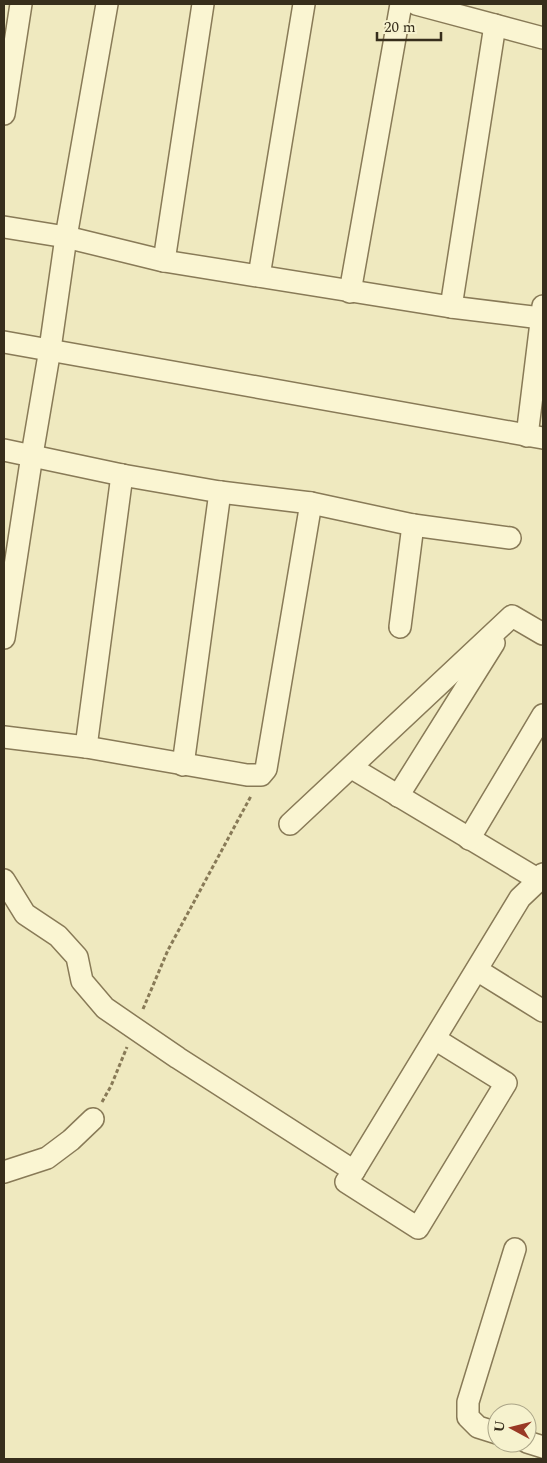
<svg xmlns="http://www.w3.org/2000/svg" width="547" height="1463" font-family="Spectral,serif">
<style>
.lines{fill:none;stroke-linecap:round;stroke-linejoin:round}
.minor-casing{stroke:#887a57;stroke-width:24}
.path{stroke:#887a57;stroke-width:3;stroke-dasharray:4 2.5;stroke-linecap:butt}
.minor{stroke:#faf5d2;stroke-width:21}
</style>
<rect width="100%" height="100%" fill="#efe9bf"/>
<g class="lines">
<defs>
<g id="minor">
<polyline points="416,4 543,38"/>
<polyline points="4,114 21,4"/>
<polyline points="4,227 66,237 164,261 451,307 541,318"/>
<polyline points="164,261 203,4"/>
<polyline points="259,276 304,4"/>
<polyline points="350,292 401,4"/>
<polyline points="451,307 495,25"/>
<polyline points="4,342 543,438"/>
<polyline points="527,436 543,306"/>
<polyline points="4,450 122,475 220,492 311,503 413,525 510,538"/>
<polyline points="400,627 413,525"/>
<polyline points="4,638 32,455 50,349 66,237 107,4"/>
<polyline points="4,737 86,747 247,775 261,775 266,769 311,503"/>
<polyline points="86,747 122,475"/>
<polyline points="183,765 220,492"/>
<polyline points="352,768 539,880"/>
<polyline points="398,796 494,643"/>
<polyline points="290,824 512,616 543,634"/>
<polyline points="469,839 543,715"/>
<polyline points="4,880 25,914 58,936 77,957 82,981 105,1008 178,1058 354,1171"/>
<polyline points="477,970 543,1011"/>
<polyline points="435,1039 506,1083 418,1228 346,1182 354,1171 520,898 539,880 543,874"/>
<polyline points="4,1172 47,1158 71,1140 93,1119"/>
<polyline points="497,1433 478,1427 468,1417 468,1402 515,1249"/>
<polyline points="527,1442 543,1447"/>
</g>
</defs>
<use href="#minor" class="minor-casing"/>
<g class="path">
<polyline points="143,1009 168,950 251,796"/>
<polyline points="102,1102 111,1086 127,1047"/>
</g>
<use href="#minor" class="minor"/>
</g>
<rect width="547" height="1463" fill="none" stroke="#372e1c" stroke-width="10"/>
<g transform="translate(512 1428) rotate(277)"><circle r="24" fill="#f6f2ce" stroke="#aaa487"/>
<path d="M0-4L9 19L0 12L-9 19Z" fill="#993925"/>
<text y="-8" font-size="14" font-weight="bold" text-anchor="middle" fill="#372e1c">U</text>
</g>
<path d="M377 32v8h64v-8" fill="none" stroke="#372e1c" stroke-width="2.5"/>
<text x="384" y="32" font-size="15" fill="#372e1c" stroke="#f6f2ce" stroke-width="4" paint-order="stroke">20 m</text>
</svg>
